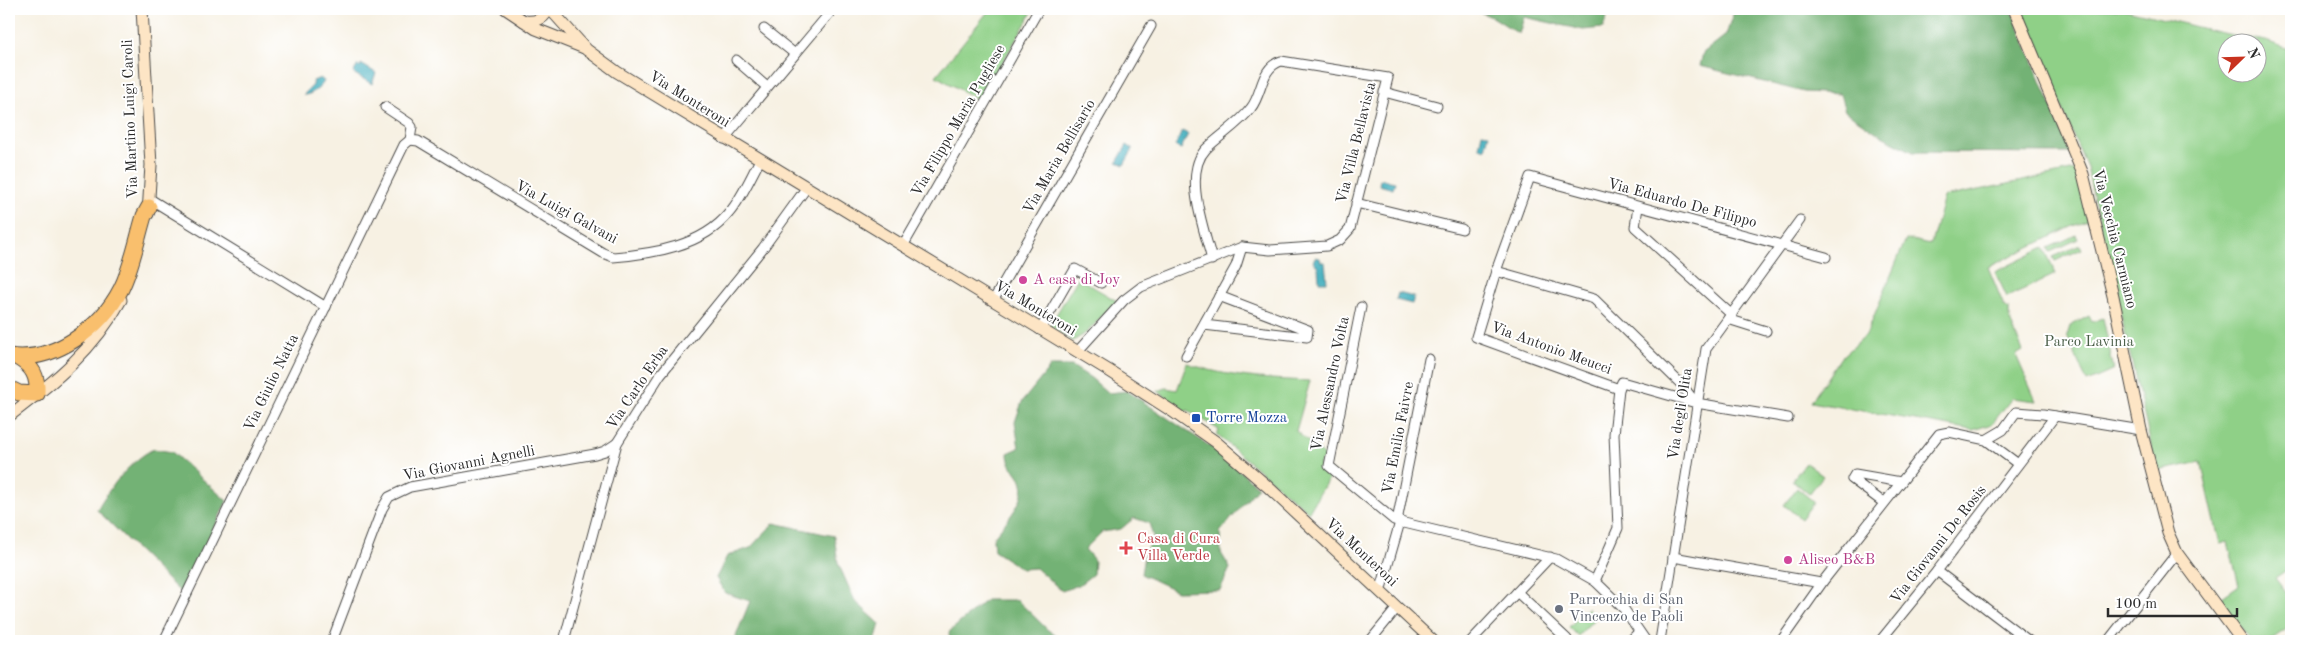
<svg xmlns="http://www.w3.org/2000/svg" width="2300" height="650" font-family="'Old Standard TT',serif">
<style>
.green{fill:#8fd087;stroke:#5d7e59;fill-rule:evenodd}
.forest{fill:#73b274;stroke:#4f6e50}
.water{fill:#3dacbb;stroke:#346c73}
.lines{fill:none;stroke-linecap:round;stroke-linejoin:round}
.street-casing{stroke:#4a4947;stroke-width:11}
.secondary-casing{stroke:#4a4947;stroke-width:13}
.highway-casing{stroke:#4a4947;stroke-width:17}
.street{stroke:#fff;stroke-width:9}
.secondary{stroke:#fde5c5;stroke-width:11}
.highway{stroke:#f9bf6d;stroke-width:15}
.hotel-dot{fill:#d1479c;stroke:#fff;stroke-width:2}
.transit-dot{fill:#1a4fb4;stroke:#fff;stroke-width:2}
.health-dot{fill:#e0444e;stroke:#fff;stroke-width:2}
.worship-dot{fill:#6b7280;stroke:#fff;stroke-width:2}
.labels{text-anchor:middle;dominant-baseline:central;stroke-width:4;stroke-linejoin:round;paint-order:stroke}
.street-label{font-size:15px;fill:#2b2b2b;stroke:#fff}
.hotel-label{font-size:15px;fill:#b23c85;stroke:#fff;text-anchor:start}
.park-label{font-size:15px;fill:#495d47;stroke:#fff}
.transit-label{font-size:15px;fill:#164399;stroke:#fff;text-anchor:start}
.health-label{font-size:15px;fill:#be3a42;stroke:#fff;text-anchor:start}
.worship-label{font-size:15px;fill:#5b616d;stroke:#fff;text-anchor:start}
</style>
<rect width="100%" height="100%" fill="#fff"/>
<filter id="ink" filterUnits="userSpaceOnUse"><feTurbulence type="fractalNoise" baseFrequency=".02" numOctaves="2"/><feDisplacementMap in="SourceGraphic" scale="10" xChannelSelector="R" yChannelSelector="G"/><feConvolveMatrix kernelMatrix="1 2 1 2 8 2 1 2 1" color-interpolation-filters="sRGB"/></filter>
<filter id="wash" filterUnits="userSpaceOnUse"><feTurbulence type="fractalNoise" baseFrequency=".0096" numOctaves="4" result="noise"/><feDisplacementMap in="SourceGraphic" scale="20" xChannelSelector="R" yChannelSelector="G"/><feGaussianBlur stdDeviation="1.12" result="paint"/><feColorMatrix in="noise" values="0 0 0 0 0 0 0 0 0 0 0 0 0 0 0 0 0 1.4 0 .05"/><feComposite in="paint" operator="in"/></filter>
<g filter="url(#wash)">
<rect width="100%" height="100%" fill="#f7f1e3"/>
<g class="green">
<polygon points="990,9 1034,9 980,101 936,76"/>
<path d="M2020 9H2123L2222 33 2266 41 2291 50V567L2275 578 2291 599V626L2269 641H2252L2218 600 2239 585 2228 542 2220 544 2201 462 2157 471 2087 168ZM2228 42H2258V72H2228Z"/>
<polygon points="2076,170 2087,208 2088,219 1988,267 2004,306 2009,309 2009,318 2023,351 2016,355 2036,401 2012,398 1992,424 1973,430 1811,402 1841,357 1866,335 1906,239 1931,244 1944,197"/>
<polygon points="2076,235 2078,239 2050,252 2048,248"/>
<polygon points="2080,245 2082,249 2055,261 2053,257"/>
<polygon points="2044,248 2056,274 2007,297 1995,272"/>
<polygon points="1078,278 1117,301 1086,333 1073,341 1050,325"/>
<polygon points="2089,316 2092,322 2103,318 2114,370 2087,382 2067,336 2070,326"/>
<path d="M1187 363C1227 378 1268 379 1310 381L1296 431 1325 456 1319 465 1331 474 1309 512 1217 435 1219 430 1188 410 1185 412 1158 391 1166 388 1177 390Z"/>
<polygon points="1806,463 1823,476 1809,494 1792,480"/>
<polygon points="1797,488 1814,502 1801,519 1784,505"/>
<polygon points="1587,608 1596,617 1578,636 1569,627"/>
</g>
<g class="forest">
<polygon points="1473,9 1610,9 1603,28 1583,30 1524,17 1519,34 1496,19"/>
<polygon points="1735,9 2011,9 2071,153 1913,152 1882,136 1845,111 1840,94 1804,92 1700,66 1703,53 1726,35"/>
<path d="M1051 366H1072L1091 378 1108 393 1127 391 1220 453 1258 487 1220 532 1221 553 1230 568 1220 590 1177 591 1141 574 1145 550 1154 540 1149 523 1134 518 1121 529 1102 532 1085 549 1094 560 1093 574 1079 585 1062 591 1036 568 1022 569 994 551 993 538C1004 523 1031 498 1020 478 1015 469 1008 465 1008 453L1019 448 1015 422 1022 402Z"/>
<path d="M154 449 172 452 227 501 182 594 97 510C107 490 134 457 154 449Z"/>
<polygon points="774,523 834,536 838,563 855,601 880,624 875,641 734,641 750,601 725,593 716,578 727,556 750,548"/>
<polygon points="986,600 1017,600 1048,630 1063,641 950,641 949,632"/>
</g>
<g class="water">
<polygon points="361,64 376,73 372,84 353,73 358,65 360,67"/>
<path d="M320 78 324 81C322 87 310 96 303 95L313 85V81Z"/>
<polygon points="1182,131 1188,134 1181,149 1175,146"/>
<polygon points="1482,133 1489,134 1485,149 1479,147"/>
<polygon points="1127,145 1133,149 1124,165 1117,162"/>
<polygon points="1380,179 1395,182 1393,189 1379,185"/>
<polygon points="1315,257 1320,258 1321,262 1325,262 1327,282 1319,282 1318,267 1313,261"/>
<polygon points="1398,293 1414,297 1412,304 1396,300"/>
</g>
</g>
<g filter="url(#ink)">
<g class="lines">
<defs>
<g id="street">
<polyline points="764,29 795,54"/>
<polyline points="736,60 767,87"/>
<polyline points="1384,92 1437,106"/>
<path d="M385 107 409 123 412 127 410 140 418 141 603 253 613 257C652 254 703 246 729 213 742 198 750 178 760 160"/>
<polyline points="724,139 833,9"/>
<polyline points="150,199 326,307"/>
<polyline points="1356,203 1462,229"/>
<polyline points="1638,207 1635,227 1732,315"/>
<polyline points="903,246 1039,9"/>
<polyline points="1496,271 1594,299 1681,384 1696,403"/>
<polyline points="993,301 1151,26"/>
<polyline points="1361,307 1329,466 1394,520 1400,522"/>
<polyline points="1728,319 1766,331"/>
<polyline points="1204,325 1307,337 1308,330 1219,296"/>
<polyline points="1040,330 1075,269 1101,283"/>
<path d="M1077 352 1124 300 1141 287 1242 247 1270 250 1327 246 1340 240 1350 229 1388 78 1281 61C1260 68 1263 93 1251 108 1239 124 1220 135 1206 149 1182 174 1205 231 1212 260"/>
<polyline points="1186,356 1236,266 1242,247"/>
<polyline points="1788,418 1696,403 1622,382 1619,389 1476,337 1496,271 1530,177 1826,257"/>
<polyline points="1986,440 2003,430 2016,412 2043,414 2141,430"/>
<polyline points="1884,503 1852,479 1855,474 1901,482"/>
<polyline points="1400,522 1398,516 1429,359"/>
<polyline points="1673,557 1821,583"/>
<polyline points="1937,571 2029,641"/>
<polyline points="1595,581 1618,528 1614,434 1619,389"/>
<polyline points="1380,592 1400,522 1556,559 1595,581 1624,609 1646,641"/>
<polyline points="1517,592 1567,639"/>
<polyline points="164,641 404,145 410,140"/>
<polyline points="332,641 382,509 389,497 410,487 595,454 605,451 617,443"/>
<polyline points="564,641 617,443 660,375 763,248 807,187"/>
<polyline points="1370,641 1397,608"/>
<polyline points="1471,641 1550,557"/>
<polyline points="1630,641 1639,632"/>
<polyline points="1660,641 1706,349 1800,220"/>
<polyline points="1781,641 1824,580 1939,434 1949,432 1986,440 2018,464"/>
<polyline points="1880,641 1937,571 2055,416"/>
<polyline points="2108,641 2177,553"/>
</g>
<g id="secondary">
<polyline points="142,9 151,165 148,214"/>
<polyline points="506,9 536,29 584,48"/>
<polyline points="550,9 587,50 617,72 1108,370 1172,411 1216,442 1267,486 1433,641"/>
<polyline points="2014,9 2083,174 2113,296 2141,430 2168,533 2177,553 2242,641"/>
<path d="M524 21C535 22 544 20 548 9"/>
<path d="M9 416C54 382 94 350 121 300"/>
</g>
<g id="highway">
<path d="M9 356C54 363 101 328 121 289 132 267 137 239 144 216L149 207"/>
<path d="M9 388 19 393 37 394C38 376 33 367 18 358"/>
</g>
</defs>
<use href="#street" class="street-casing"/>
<use href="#secondary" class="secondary-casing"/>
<use href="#highway" class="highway-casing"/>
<use href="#street" class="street"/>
<use href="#secondary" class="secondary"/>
<use href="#highway" class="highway"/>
</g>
</g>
<g class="hotel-dot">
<circle cx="1023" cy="280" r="5"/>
<circle cx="1788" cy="560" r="5"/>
</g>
<rect class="transit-dot" x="1191" y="413" width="10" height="10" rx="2.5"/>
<path class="health-dot" d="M1123.5 540.5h5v5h5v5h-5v5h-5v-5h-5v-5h5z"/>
<circle class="worship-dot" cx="1559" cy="609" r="5"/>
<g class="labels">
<g class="street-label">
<text transform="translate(689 100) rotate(32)">Via Monteroni</text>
<text transform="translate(131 119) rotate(-92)">Via Martino Luigi Caroli</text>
<text transform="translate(959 121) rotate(-60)">Via Filippo Maria Pugliese</text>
<text transform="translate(1357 143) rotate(-76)">Via Villa Bellavista</text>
<text transform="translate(1060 157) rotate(-60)">Via Maria Bellisario</text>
<text transform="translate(1682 204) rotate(15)">Via Eduardo De Filippo</text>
<text transform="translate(566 213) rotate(29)">Via Luigi Galvani</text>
<text transform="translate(2114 239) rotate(76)">Via Vecchia Carmiano</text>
<text transform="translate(1035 309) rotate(31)">Via Monteroni</text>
<text transform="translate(1551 349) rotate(20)">Via Antonio Meucci</text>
<text transform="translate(272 383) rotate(-64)">Via Giulio Natta</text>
<text transform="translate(1331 384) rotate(-78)">Via Alessandro Volta</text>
<text transform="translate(638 388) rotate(-56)">Via Carlo Erba</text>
<text transform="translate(1681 414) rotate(-81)">Via degli Olita</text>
<text transform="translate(1399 438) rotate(-79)">Via Emilio Faivre</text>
<text transform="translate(469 464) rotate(-11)">Via Giovanni Agnelli</text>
<text transform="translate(1939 545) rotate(-52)">Via Giovanni De Rosis</text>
<text transform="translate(1361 553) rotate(43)">Via Monteroni</text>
</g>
<g class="hotel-label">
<text x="1033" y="280">A casa di Joy</text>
<text x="1798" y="560">Aliseo B&amp;B</text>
</g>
<g class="park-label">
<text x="2089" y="342">Parco Lavinia</text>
</g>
<g class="transit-label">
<text x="1206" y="418">Torre Mozza</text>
</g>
<g class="health-label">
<text x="1137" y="539">Casa di Cura<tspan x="1137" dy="17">Villa Verde</tspan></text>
</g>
<g class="worship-label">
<text x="1569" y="600">Parrocchia di San<tspan x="1569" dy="17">Vincenzo de Paoli</tspan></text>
</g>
</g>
<rect width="2300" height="650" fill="none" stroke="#fff" stroke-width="30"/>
<g transform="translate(2242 58) rotate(67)"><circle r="24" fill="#ffffff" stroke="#aaaaaa"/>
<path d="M0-4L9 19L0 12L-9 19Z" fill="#c8321e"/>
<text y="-8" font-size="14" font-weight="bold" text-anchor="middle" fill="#2b2b2b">N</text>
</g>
<path d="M2108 608v8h129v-8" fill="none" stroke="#2b2b2b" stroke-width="2.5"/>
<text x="2115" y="608" font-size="15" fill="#2b2b2b" stroke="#ffffff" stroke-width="4" paint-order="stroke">100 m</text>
</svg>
